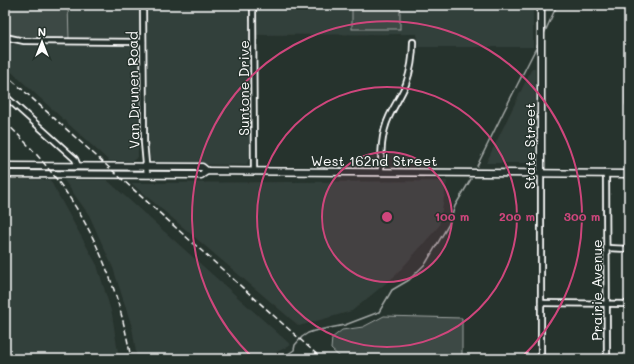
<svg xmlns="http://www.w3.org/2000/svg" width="634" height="364" font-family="Mali,sans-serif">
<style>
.built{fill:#333f3a}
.green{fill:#3e4944;stroke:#9ea4a2}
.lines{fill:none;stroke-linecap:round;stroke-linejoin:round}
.stream{stroke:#a4a9a7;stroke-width:1.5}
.minor-casing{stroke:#fff;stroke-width:8}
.major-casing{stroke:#fff;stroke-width:9}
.minor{stroke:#26332d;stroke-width:4.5}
.major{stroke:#26332d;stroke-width:6}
.rail{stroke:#fff;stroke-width:1.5;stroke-dasharray:6 3;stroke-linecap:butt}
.ring{fill:none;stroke:#ce467c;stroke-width:2}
.labels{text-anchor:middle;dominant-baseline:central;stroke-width:3;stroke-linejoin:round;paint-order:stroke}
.street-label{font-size:14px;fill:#fff;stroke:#26332d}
.centre{fill:#ce467c;stroke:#26332d;stroke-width:2}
.ring-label{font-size:12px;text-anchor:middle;font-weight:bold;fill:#ce467c;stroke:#26332d;stroke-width:3;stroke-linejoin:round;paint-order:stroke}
</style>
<rect width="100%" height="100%" fill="#26332d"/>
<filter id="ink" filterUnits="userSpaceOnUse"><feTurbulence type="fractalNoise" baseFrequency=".025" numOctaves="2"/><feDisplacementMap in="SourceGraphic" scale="8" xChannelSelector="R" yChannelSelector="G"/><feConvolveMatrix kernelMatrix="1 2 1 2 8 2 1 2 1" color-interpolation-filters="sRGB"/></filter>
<g filter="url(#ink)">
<g class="built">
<polygon points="68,5 140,5 139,33 137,37 133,39 69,39"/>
<polygon points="147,5 249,5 249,159 247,164 242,165 157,164 152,162 148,155"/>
<polygon points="257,5 533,5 533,47 418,47 417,34 257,35"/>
<polygon points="5,42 11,44 46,46 131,45 137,48 139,55 138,157 131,162 109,161 5,66"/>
<polygon points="532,68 535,68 536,146 533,160 529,163 486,163"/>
<polygon points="5,179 50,180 97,265 112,314 119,359 5,359"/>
<polygon points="64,180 107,180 291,345 263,359 137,359 132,327 113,268 89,215"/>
<polygon points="447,181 439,226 396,275 352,311 299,326 131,183"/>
</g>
<g class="green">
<path d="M5 5H68L69 39C47 39 25 41 5 33Z"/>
<rect x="352" y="5" width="48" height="24"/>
<polygon points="384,316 462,318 462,359 342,359 331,349 332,338 342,330 363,327"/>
</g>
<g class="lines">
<g class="stream">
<polyline points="544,34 557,5"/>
<polyline points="477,166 504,111 538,44"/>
<polyline points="281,359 294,350 295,345 302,337 308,333 314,331 345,325 379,312 392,290 409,280 426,263 449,224 455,206 471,179"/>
</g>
<defs>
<g id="minor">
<polyline points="143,5 144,142 147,175"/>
<polyline points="253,5 254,171"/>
<polyline points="629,5 629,103"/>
<polyline points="5,37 24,41 143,42"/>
<polyline points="5,96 75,159 78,166"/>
<path d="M381 172C381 154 381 134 389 117 394 106 401 96 406 84 411 70 413 56 413 42"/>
<polyline points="541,173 541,359"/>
<polyline points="606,173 607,359"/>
<polyline points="607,248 629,249"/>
<polyline points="541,303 629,304"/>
</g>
<g id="major">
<polyline points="5,166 202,167 207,171"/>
<polyline points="541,173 541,5"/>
<polyline points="5,174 201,175 207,171 629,174"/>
</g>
</defs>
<use href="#minor" class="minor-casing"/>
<use href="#major" class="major-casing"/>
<use href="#minor" class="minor"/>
<use href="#major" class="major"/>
<g class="rail">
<polyline points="5,74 322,359"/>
<path d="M5 122C77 190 114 262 131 359"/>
</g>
</g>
</g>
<circle cx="387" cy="217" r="65" fill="#ce467c" fill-opacity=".12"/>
<g class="ring">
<circle cx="387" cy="217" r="65"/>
<circle cx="387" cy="217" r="130"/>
<path d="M253 358A195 195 0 1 1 521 358"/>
</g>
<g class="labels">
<g class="street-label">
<text transform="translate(243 88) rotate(-90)">Suntone Drive</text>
<text transform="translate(133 90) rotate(-91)">Van Drunen Road</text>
<text transform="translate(529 146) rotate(-90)">State Street</text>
<text x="374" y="160">West 162nd Street</text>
<text transform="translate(596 290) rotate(-90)">Prairie Avenue</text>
</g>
</g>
<circle cx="387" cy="217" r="6" class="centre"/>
<g class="ring-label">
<text x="452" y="221">100 m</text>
<text x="517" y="221">200 m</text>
<text x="582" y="221">300 m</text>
</g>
<rect width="634" height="364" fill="none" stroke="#26332d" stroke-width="20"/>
<rect x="10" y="10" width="614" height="344" fill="none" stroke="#fff" stroke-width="1.5" filter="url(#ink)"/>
<g transform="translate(42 42)" stroke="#26332d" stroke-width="3" paint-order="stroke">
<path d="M0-3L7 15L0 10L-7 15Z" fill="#ffffff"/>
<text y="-6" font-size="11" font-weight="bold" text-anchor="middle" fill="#ffffff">N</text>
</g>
</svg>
